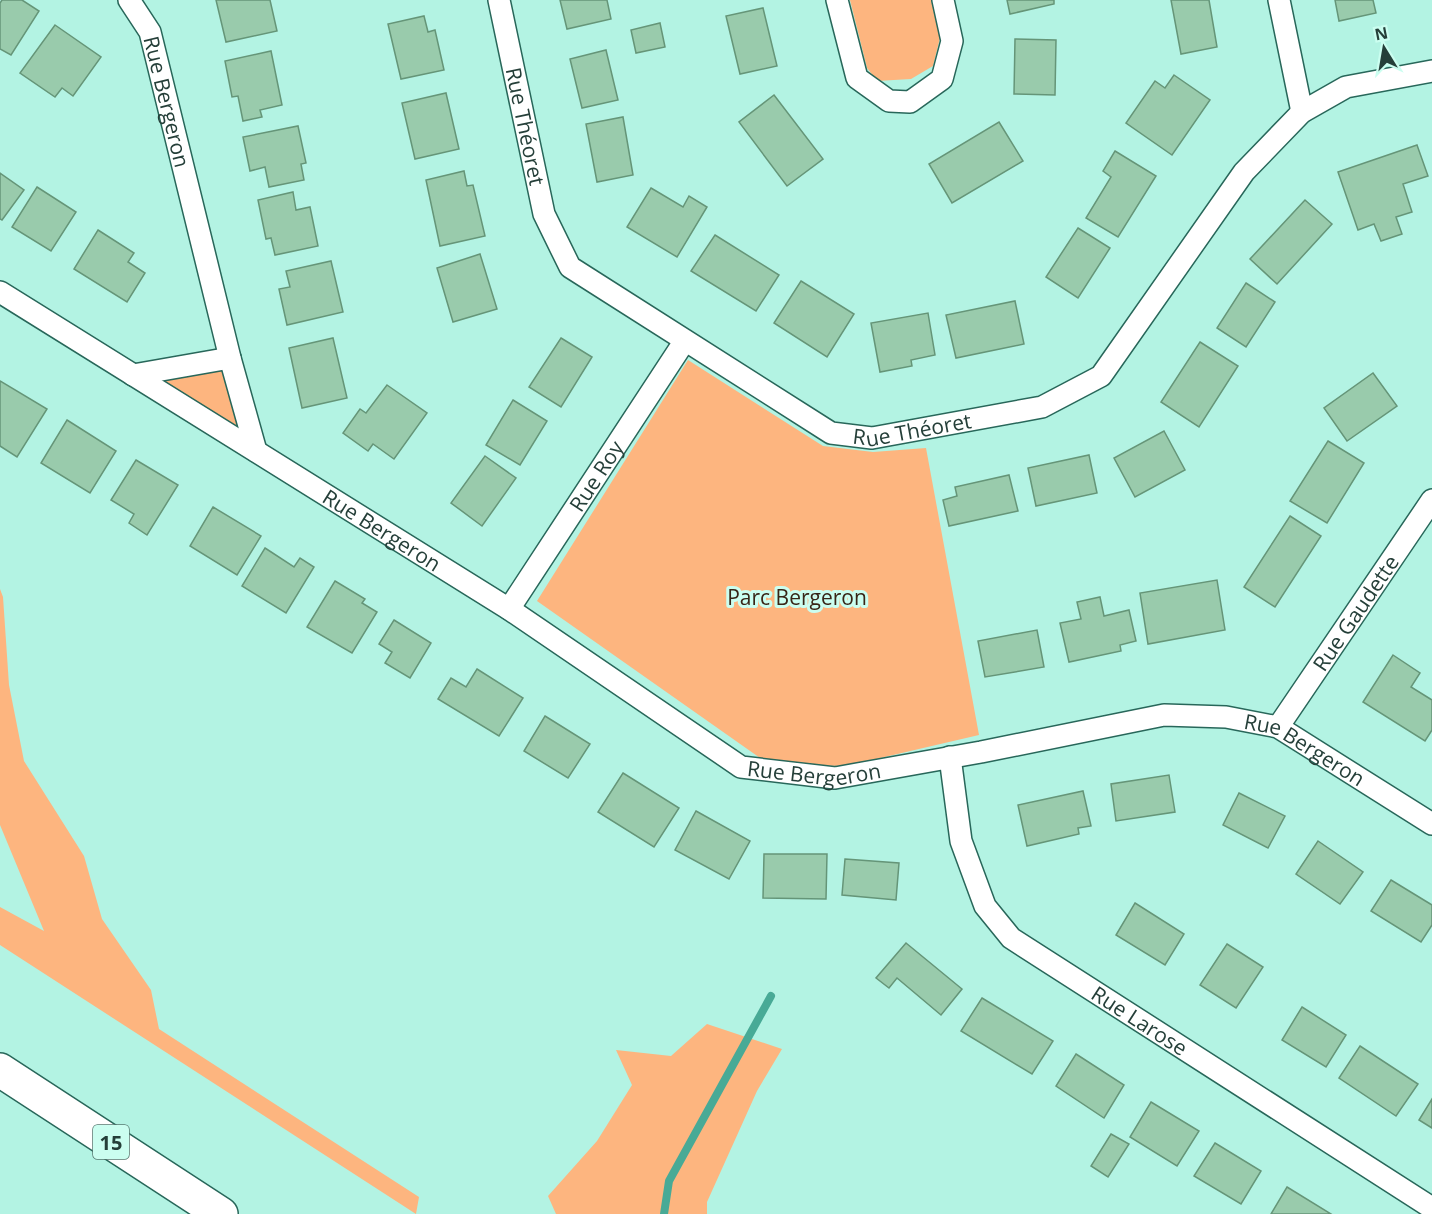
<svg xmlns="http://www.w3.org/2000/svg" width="1432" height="1214" font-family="'Open Sans',sans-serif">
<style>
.green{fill:#fdb57f}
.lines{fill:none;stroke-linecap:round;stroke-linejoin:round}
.stream{stroke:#48aa96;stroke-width:8}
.building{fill:#99cbac;stroke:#659578;stroke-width:1.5}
.street-casing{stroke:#28675a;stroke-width:24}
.highway-casing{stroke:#28675a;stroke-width:36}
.street{stroke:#fff;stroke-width:21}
.highway{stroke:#fff;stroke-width:33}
.labels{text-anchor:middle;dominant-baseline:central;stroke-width:6;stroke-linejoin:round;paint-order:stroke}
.shield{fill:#cbfef0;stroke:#577870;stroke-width:1.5}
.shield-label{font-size:20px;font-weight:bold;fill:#253f39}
.street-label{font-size:21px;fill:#253f39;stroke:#cbfef0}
.park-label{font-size:21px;fill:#382516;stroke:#cbfef0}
</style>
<rect width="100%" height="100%" fill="#b3f3e3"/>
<g class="green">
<polygon points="850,0 931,0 940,38 933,66 911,79 877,81 867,68"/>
<polygon points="688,360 823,446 873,452 926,448 979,735 846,766 770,765 537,601"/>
<polygon points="224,368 244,435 156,380"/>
<polygon points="0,589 3,597 9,685 24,761 84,856 102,919 151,990 159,1029 419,1197 416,1214 0,945 0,907 44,931 0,825"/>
<polygon points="707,1024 782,1049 757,1091 707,1202 707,1214 556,1214 548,1196 597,1141 632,1085 616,1050 671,1056"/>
</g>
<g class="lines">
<polyline class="stream" points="664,1214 669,1181 771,996"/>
</g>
<g class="building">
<polygon points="2,0 22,0 39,11 11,55 0,49 0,3"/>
<polygon points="216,0 270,0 277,31 226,42"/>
<polygon points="560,0 607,0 611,19 567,29"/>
<polygon points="1007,0 1054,0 1054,4 1010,14"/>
<polygon points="1171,0 1209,0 1217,47 1181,54"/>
<polygon points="1335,0 1373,0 1376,13 1339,21"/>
<polygon points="763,8 777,66 740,74 726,16"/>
<polygon points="424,16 428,32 435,30 444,70 401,79 388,24"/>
<polygon points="660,23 665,47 636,53 631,30"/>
<polygon points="55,25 101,57 73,96 62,88 55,97 20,73"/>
<polygon points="1015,39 1056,40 1055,95 1014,94"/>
<polygon points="606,50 618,100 582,108 570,59"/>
<polygon points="271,51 282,105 260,110 262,117 243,121 238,96 232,97 225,61"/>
<polygon points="1174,75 1210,100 1172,155 1126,123 1155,81 1165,88"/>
<polygon points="446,93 459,149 415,159 402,103"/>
<polygon points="774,95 823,159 787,186 739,122"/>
<polygon points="623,117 633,175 597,182 586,124"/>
<polygon points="999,122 1023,161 952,203 929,164"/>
<polygon points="298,126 306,163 301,164 304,180 269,187 265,167 250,171 243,137"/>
<polygon points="1417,145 1428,176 1403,184 1412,212 1396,217 1402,234 1381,241 1374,224 1358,230 1338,172"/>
<polygon points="1115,151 1156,176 1118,237 1086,218 1111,177 1103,171"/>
<polygon points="464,171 467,186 473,185 485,236 440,246 426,180"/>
<polygon points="0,173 24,190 2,220 0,219"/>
<polygon points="37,187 76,212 51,251 12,227"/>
<polygon points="651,188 683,207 689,196 707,207 677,257 627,227"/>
<polygon points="293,192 296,210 310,207 318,246 275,255 271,238 266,239 258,200"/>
<polygon points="1305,200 1332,224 1277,284 1250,259"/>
<polygon points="1078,228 1110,248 1078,298 1046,277"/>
<polygon points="98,230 134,253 128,262 145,273 127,302 74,269"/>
<polygon points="715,235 779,275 756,311 691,271"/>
<polygon points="480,254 497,309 453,322 437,268"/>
<polygon points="331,261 343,312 287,325 279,289 290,287 286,271"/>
<polygon points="801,281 854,314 827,357 774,323"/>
<polygon points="1246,283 1275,302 1246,347 1217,328"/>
<polygon points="1015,301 1024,344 956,358 946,315"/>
<polygon points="928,313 935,355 911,360 912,366 880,372 871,323"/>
<polygon points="333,338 347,398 302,408 289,348"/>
<polygon points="561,338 592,357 561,407 529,387"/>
<polygon points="1200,342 1238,366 1199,427 1161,402"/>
<polygon points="1373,373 1397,406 1347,441 1324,408"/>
<polygon points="0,381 47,409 17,457 0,446"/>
<polygon points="387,385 427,413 394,459 373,444 368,451 343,433 360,409 366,413"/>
<polygon points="513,400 547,421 520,465 486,445"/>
<polygon points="67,420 116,451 90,493 41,463"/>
<polygon points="1164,431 1185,470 1135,497 1114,458"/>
<polygon points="1328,441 1364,463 1327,523 1290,501"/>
<polygon points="1089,455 1097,493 1036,506 1028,468"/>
<polygon points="485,456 516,478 482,526 451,503"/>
<polygon points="136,460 178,485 147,535 129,523 134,514 111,500"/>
<polygon points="1009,475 1018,511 949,526 943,500 957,496 955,487"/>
<polygon points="213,507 261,536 237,575 190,546"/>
<polygon points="1290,516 1321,536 1275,607 1244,587"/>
<polygon points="265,548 294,567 300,558 314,567 286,613 242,586"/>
<polygon points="1217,580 1225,630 1148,644 1140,593"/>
<polygon points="335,581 365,599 362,603 377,612 352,653 307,627"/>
<polygon points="1100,597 1104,616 1129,610 1136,641 1120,645 1121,651 1069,662 1060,623 1081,619 1077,602"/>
<polygon points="394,620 431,643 410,678 385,663 392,652 379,644"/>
<polygon points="1037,630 1044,667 985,677 978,641"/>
<polygon points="1393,655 1420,673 1411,687 1432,700 1432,730 1425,741 1363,702"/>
<polygon points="477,669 523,698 499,736 438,699 451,678 466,687"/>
<polygon points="545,716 590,744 568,778 524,751"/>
<polygon points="623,773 679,808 654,847 598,812"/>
<polygon points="1169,775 1175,812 1116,821 1111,784"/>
<polygon points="1083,791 1091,826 1078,828 1079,834 1027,846 1018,805"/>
<polygon points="1239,793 1285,816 1268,848 1223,825"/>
<polygon points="696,811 750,841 729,879 675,850"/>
<polygon points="1318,841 1363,872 1340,904 1296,874"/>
<polygon points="764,854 827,854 826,899 763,898"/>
<polygon points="845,859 899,863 896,900 842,895"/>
<polygon points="1391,880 1432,905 1432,925 1421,942 1371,911"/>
<polygon points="1135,903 1184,934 1165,965 1116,935"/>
<polygon points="906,943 962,989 941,1015 897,978 889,988 876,978"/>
<polygon points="1227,944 1263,967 1236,1008 1200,985"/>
<polygon points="982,998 1053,1041 1032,1074 961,1031"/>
<polygon points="1302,1007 1346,1035 1326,1067 1282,1040"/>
<polygon points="1360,1046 1418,1084 1396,1116 1339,1078"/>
<polygon points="1076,1054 1124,1085 1104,1118 1056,1086"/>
<polygon points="1432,1099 1432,1128 1419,1120"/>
<polygon points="1151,1102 1199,1131 1177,1166 1130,1137"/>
<polygon points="1111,1134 1129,1144 1108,1177 1091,1166"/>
<polygon points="1215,1143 1261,1171 1241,1204 1194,1176"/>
<polygon points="1287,1187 1331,1214 1271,1214"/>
</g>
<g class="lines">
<defs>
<g id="street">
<path id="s1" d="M129 0 150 32 230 358 256 451"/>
<path id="s2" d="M499 0 544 214 570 267 831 433 872 438 1042 407 1101 376 1244 172 1302 112 1346 87 1432 71"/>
<polyline points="837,0 857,78 889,101 910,102 942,79 952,41 943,0"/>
<polyline points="1279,0 1302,112"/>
<path id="s3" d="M0 292 509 609 741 767 835 778 981 752 1164 715 1226 717 1278 727 1432 824"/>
<polyline points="133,375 230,358"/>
<path id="s4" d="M509 609 684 342"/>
<path id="s5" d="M1278 727 1432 500"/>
<path id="s6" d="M950 757 961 841 985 906 1011 938 1432 1208"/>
</g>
<polyline id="highway" points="0,1070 221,1214"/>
</defs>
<use href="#street" class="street-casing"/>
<use href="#highway" class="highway-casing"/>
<use href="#street" class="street"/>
<use href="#highway" class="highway"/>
</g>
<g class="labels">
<rect class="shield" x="93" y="1125" width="36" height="34" rx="4.5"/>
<g class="shield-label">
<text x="111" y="1142">15</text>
</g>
<g class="street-label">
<text stroke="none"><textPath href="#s1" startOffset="110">Rue Bergeron</textPath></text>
<text stroke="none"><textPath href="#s2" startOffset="129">Rue Théoret</textPath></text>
<text stroke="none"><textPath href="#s2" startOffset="669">Rue Théoret</textPath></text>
<text stroke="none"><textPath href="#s4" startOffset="159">Rue Roy</textPath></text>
<text stroke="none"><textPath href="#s3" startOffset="450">Rue Bergeron</textPath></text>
<text stroke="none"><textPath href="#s5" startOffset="138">Rue Gaudette</textPath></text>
<text stroke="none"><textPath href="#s3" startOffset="1458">Rue Bergeron</textPath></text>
<text stroke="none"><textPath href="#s3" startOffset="954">Rue Bergeron</textPath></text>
<text stroke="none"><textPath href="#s6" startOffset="348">Rue Larose</textPath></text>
</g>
<g class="park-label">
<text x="797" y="597">Parc Bergeron</text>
</g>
</g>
<g transform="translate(1384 48) rotate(349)" stroke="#cbfef0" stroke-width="4.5" paint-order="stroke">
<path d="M0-4.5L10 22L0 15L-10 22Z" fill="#253f39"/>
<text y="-9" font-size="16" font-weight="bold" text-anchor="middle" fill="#253f39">N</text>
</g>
</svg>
